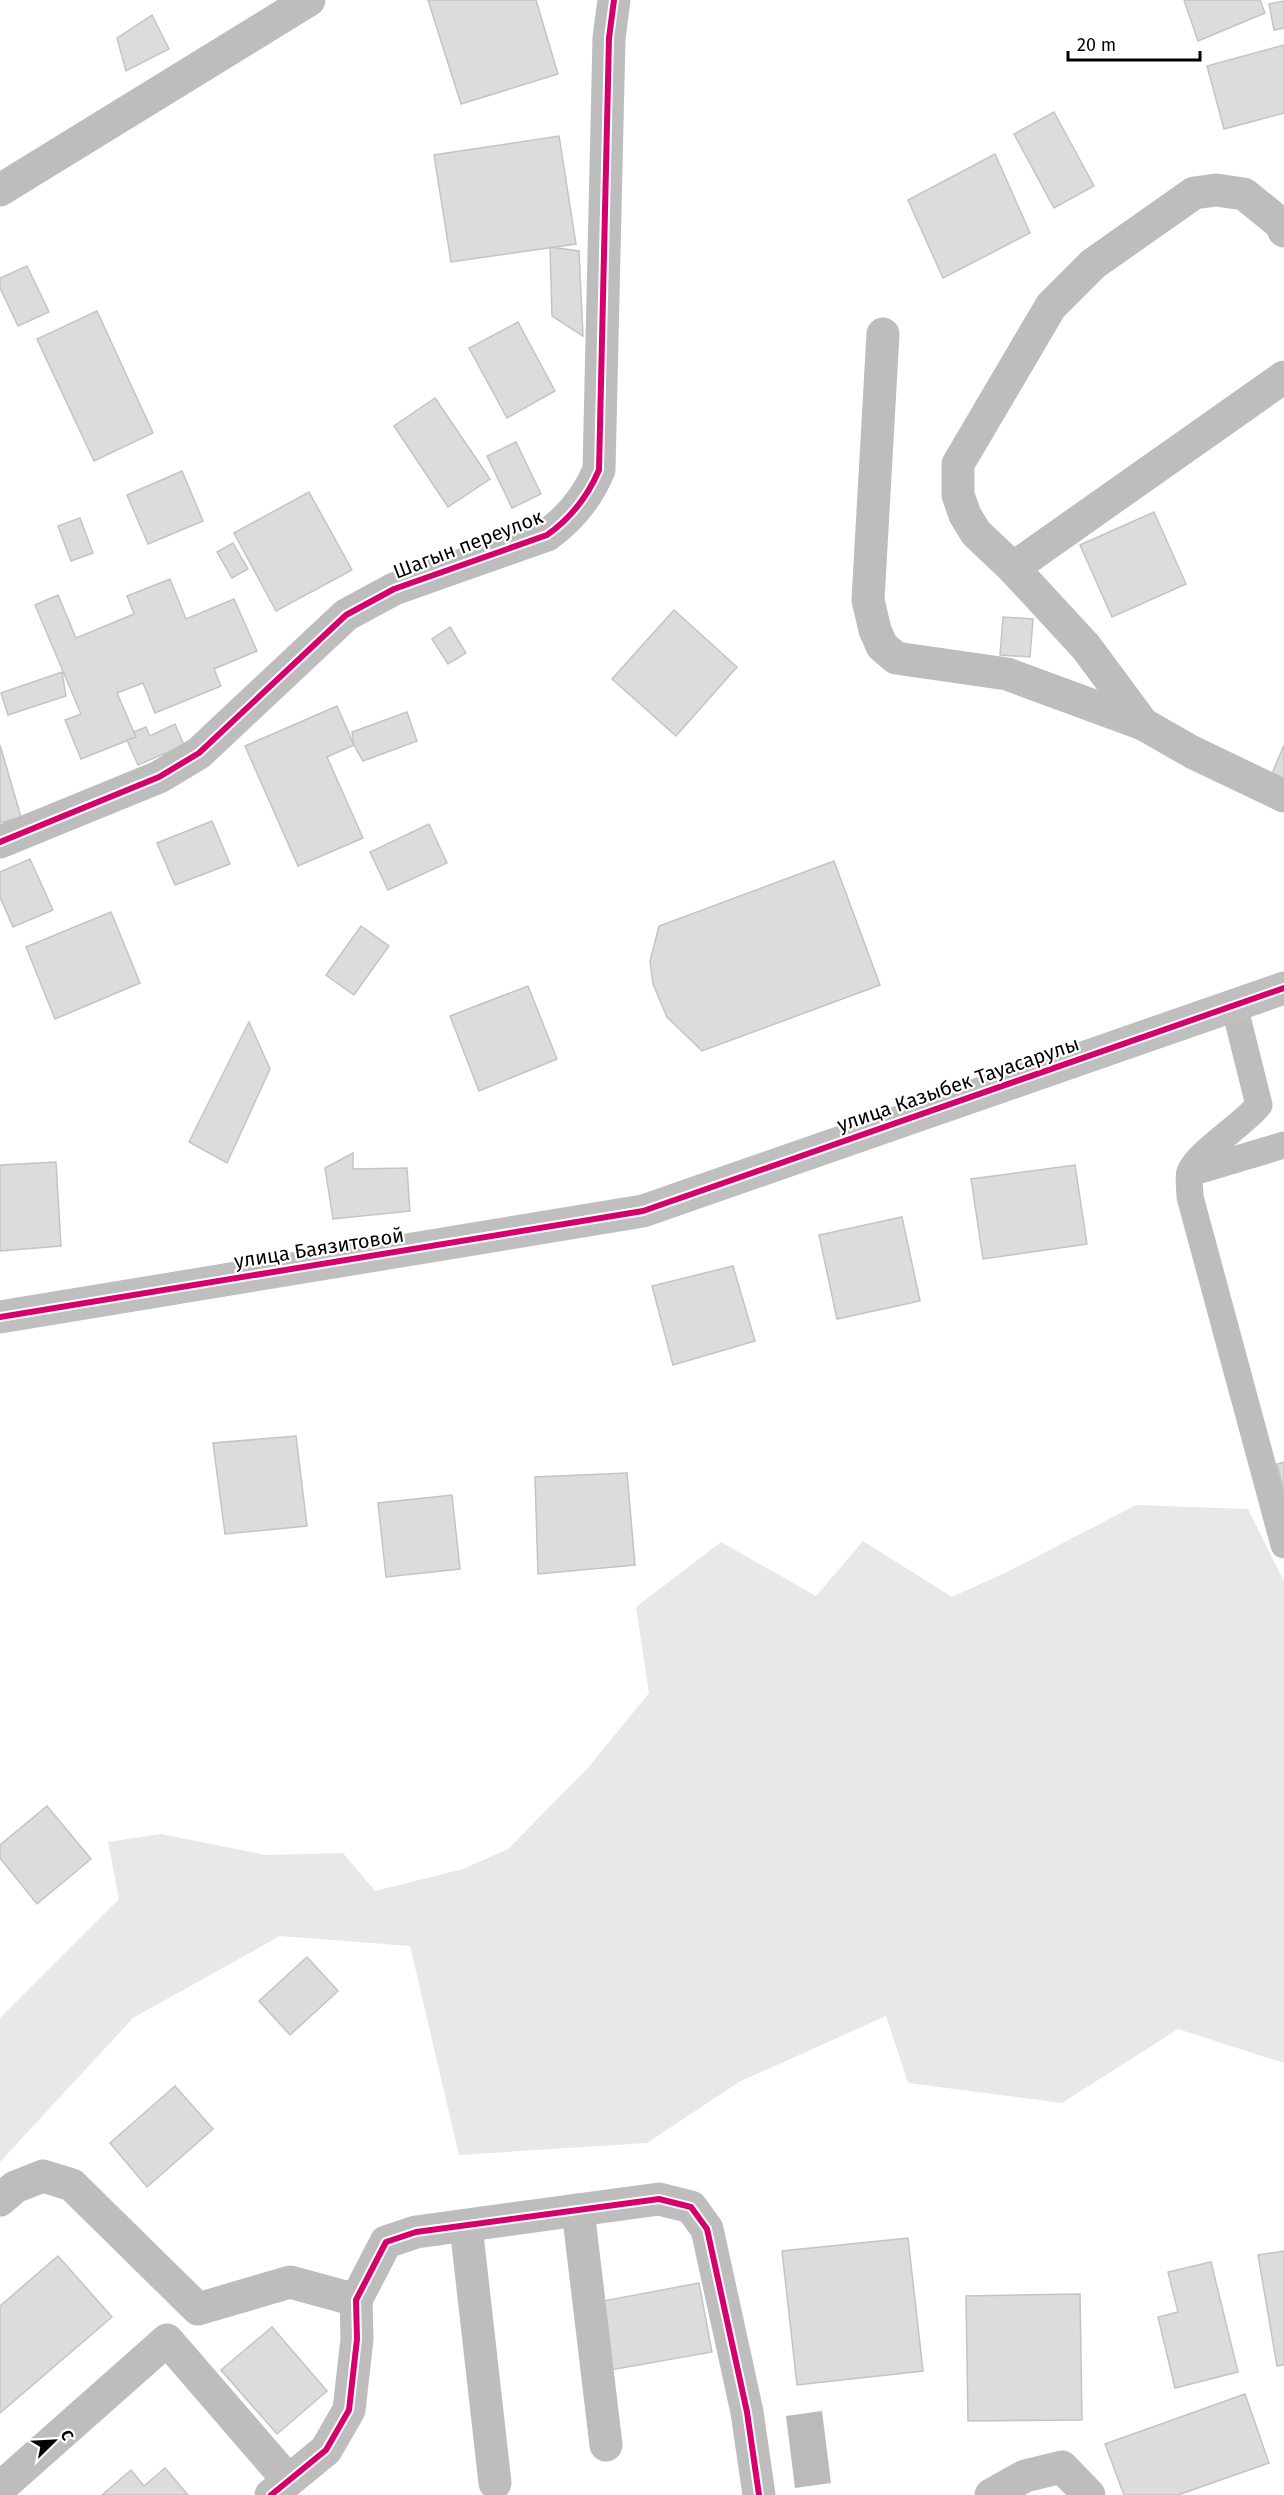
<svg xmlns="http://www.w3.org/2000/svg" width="1284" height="2495" font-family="'Fira Sans',sans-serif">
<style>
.green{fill:#e8e8e8}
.water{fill:#bababa}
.building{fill:#dcdcdc;stroke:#c4c4c4;stroke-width:1.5}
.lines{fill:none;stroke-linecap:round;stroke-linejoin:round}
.lane{stroke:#bdbdbd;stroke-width:27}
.street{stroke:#bdbdbd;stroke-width:33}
.secondary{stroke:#bfbfbf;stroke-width:33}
.cycleway-casing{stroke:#fff;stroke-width:10}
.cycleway{stroke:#d6006c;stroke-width:6}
.labels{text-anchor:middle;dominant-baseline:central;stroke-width:4.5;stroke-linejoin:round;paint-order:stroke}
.street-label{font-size:20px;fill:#000;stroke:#fff}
</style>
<rect width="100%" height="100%" fill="#fff"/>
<polygon class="green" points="1136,1505 1248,1509 1284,1581 1284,2063 1178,2029 1062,2103 908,2083 886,2016 739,2082 647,2143 459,2155 410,1946 280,1936 133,2018 0,2162 0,2018 119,1899 108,1842 161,1834 266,1855 343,1853 375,1891 463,1869 508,1849 587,1769 649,1693 636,1607 721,1542 816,1596 863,1541 952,1597 1011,1570"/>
<polygon class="water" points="822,2411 831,2483 795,2488 786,2416"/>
<g class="building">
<polygon points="428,0 536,0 558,74 461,104"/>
<polygon points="1184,0 1260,0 1265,13 1198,41"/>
<polygon points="1284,1 1284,28 1274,30 1269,4"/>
<polygon points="152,15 169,49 126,71 117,38"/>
<polygon points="1284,45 1284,113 1224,129 1207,66"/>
<polygon points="1054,112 1094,186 1054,208 1014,134"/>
<polygon points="559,136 576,244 451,262 434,155"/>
<polygon points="995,154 1030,233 943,278 908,200"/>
<polygon points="550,247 579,251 583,336 552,316"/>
<polygon points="27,266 49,312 18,326 0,288 0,278"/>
<polygon points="97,311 153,433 94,461 37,339"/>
<polygon points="518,322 555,391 507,418 469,348"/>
<polygon points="435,398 490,479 448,507 394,426"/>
<polygon points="516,442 541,494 512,508 487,456"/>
<polygon points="182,471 203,521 148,544 127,495"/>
<polygon points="309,492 352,570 276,611 234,533"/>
<polygon points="1154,512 1186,584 1112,617 1080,545"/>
<polygon points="80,518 93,553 71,561 58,526"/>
<polygon points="233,543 248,569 232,578 217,552"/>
<polygon points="170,579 186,619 234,599 257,651 214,669 221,686 155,713 143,683 117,693 136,737 81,759 65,720 81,714 35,605 58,595 76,638 134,614 127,596"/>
<polygon points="674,610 737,667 676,736 612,679"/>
<polygon points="1003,617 1033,619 1030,657 1000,655"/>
<polygon points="450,627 466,653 448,664 432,639"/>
<polygon points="62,672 66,696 8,715 1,693"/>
<polygon points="337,706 354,745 327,757 363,838 298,866 245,746"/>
<polygon points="407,712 417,741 363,761 354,745 352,732"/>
<polygon points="175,724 184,745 138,765 127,740 136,737 134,732 146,727 150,736"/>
<polygon points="0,745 21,817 0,823"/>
<polygon points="1284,745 1284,781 1271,776"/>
<polygon points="212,821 230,864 175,885 157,843"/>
<polygon points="429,824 447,863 388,890 370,852"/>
<polygon points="30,859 53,910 13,927 0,897 0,872"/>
<polygon points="834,861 880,985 702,1051 667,1017 653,984 650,961 659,926"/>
<polygon points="111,912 140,983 55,1019 26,947"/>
<polygon points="361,926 389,946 354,995 326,975"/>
<polygon points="528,986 557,1059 479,1091 450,1016"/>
<polygon points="249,1022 270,1069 227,1163 189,1142"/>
<polygon points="353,1153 353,1169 407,1168 410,1211 333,1219 325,1168"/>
<polygon points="56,1162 61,1246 0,1251 0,1165"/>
<polygon points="1075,1165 1087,1244 983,1259 971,1179"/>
<polygon points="902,1217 920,1301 837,1319 819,1235"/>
<polygon points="733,1266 755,1341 673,1365 652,1286"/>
<polygon points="296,1436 307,1526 225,1534 213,1443"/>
<polygon points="1284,1462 1284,1492 1277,1464"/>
<polygon points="627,1473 635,1565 538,1574 535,1477"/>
<polygon points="452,1495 460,1569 386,1577 378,1503"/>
<polygon points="47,1806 91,1859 37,1904 0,1858 0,1845"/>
<polygon points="307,1957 338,1991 290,2035 259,2001"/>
<polygon points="175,2086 213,2129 147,2187 110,2143"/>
<polygon points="908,2238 923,2371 797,2385 782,2251"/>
<polygon points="1284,2251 1284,2365 1277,2366 1258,2255"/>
<polygon points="58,2256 112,2317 0,2413 0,2306"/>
<polygon points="1211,2262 1238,2372 1175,2388 1158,2317 1178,2312 1168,2272"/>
<polygon points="699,2283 712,2352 611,2370 598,2302"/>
<polygon points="1080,2294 1082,2420 968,2421 966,2296"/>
<polygon points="272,2327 327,2391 277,2434 221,2370"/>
<polygon points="1245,2394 1269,2463 1178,2495 1124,2495 1105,2444"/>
<polygon points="165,2468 188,2495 102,2495 131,2470 144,2486"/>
</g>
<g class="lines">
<g class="lane">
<path d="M1234 1005 1259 1105C1244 1124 1196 1154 1190 1172 1188 1179 1190 1189 1190 1197L1284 1545"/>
<polyline points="1190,1173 1284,1145"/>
</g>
<g class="street">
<polyline points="0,190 309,0"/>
<polyline points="883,334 868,600 875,630 882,646 896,658 1007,674 1143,724 1192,752 1284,796"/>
<polyline points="1013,568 1284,377"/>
<polyline points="1143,724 1086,647 1013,568 976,533 965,515 958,495 958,464 1051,306 1093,264 1194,193 1216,190 1244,194 1281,224 1284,231"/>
<path d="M0 842 159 777 199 753 346 615 394 589 547 535C571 518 587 498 599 470L609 38 614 0"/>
<polyline points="0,2200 15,2187 43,2176 72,2185 198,2309 290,2282 356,2300"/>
<polyline points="578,2210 606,2445"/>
<polyline points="466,2226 495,2483"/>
<polyline points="0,2488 167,2340 288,2480"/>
<polyline points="271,2495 326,2450 349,2410 357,2339 356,2300 386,2242 416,2232 659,2199 691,2207 707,2229 747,2412 759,2495"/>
<polyline points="991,2495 1025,2476 1062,2467 1089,2495"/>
</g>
<polyline class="secondary" points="0,1317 643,1211 1284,988"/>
<defs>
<g id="cycleway">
<path d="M0 842 159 777 199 753 346 615 394 589 547 535C571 518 587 498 599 470L609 38 614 0"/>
<polyline points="0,1317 643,1211 1284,988"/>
<polyline points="271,2495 326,2450 349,2410 357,2339 356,2300 386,2242 416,2232 659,2199 691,2207 707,2229 747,2412 759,2495"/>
</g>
</defs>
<use href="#cycleway" class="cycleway-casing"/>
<use href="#cycleway" class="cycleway"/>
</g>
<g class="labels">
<g class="street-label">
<text transform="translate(468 544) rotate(-21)">Шагын переулок</text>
<text transform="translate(958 1084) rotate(-19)">улица Казыбек Тауасарулы</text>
<text transform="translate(319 1248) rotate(-9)">улица Баязитовой</text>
</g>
</g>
<g transform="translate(54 2441) rotate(66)" stroke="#ffffff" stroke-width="4.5" paint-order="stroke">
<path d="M0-4.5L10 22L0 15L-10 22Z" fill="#000000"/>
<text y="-9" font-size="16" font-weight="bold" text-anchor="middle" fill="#000000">С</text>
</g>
<path d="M1068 51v9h132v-9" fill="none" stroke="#000000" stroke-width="3"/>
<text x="1077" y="51" font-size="18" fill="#000000" stroke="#ffffff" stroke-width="4.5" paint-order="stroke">20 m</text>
</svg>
